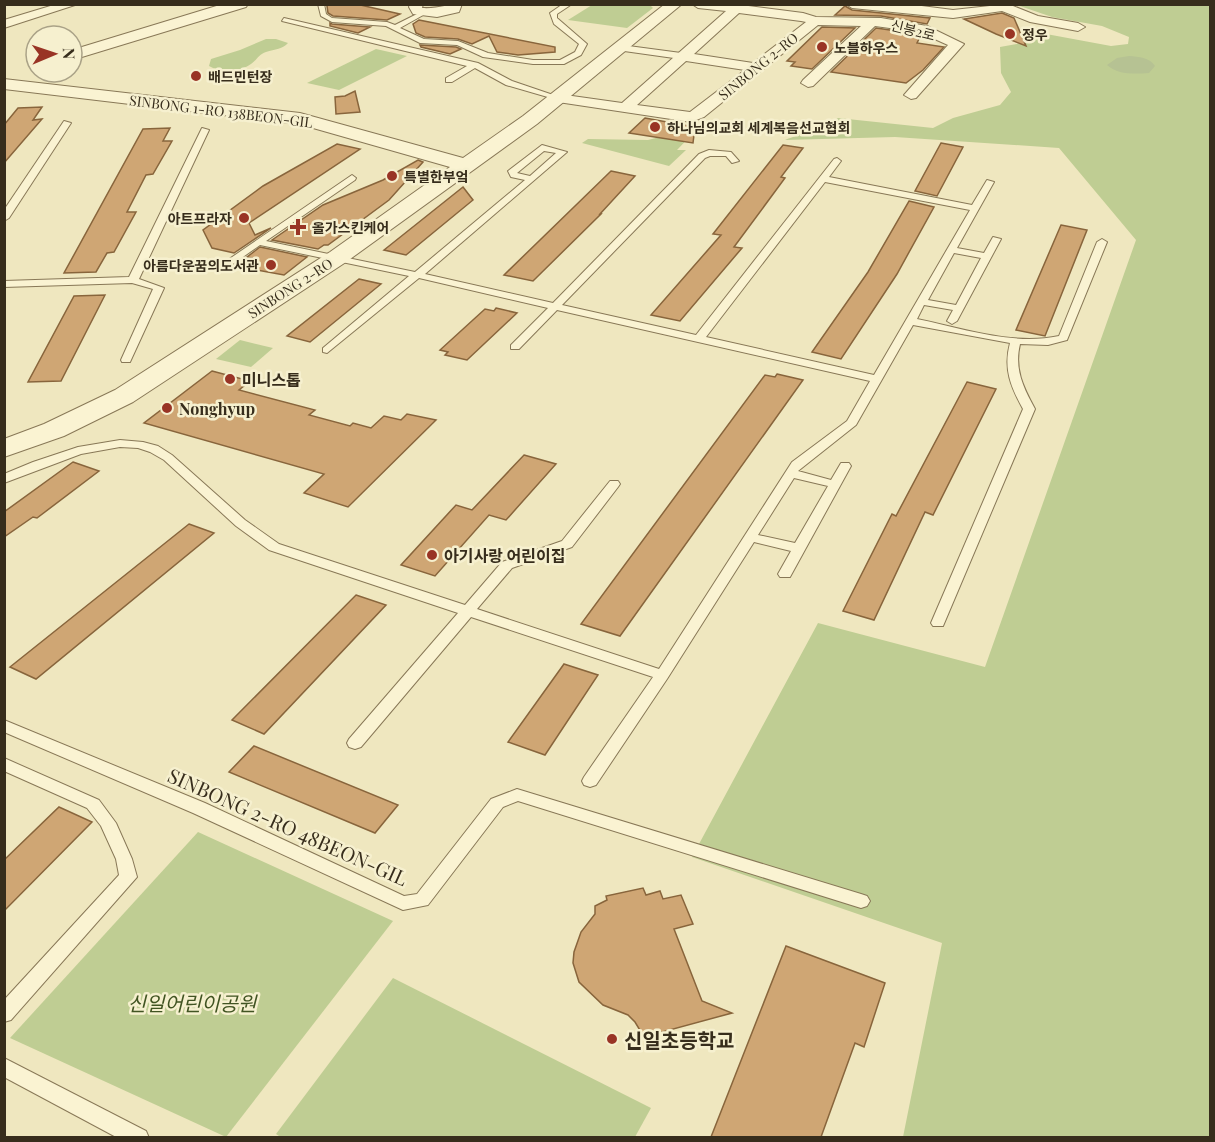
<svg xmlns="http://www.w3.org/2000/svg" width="1215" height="1142" font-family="'Playfair Display','Noto Sans KR',serif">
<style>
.green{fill:#bfcd93}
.cemetery{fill:#b6c293}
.building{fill:#cfa674;stroke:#88653c;stroke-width:1.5}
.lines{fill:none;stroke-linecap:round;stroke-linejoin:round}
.service-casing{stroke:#887857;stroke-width:2}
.pedestrian-casing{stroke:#887857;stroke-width:2}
.minor-casing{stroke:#887857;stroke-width:2}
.tertiary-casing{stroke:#887857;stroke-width:2}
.service{fill:#faf3d2;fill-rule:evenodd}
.pedestrian{fill:#faf3d2;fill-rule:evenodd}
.minor{fill:#faf3d2;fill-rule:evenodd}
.tertiary{fill:#faf3d2;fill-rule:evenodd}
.poi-dot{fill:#993425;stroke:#f6f0cf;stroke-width:2}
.labels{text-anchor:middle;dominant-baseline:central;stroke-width:5;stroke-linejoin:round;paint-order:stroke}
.far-street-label{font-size:14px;fill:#372d1c;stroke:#f6f0cf}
.far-poi-label{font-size:14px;font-weight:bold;fill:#372d1c;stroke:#f6f0cf;text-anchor:start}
.poi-label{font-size:16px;font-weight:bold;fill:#372d1c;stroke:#f6f0cf;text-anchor:start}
.near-street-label{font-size:20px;fill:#372d1c;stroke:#f6f0cf}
.near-park-label{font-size:20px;font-style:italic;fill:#415422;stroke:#f6f0cf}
.near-poi-label{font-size:20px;font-weight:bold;fill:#372d1c;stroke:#f6f0cf;text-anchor:start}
</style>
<rect width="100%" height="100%" fill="#efe7bf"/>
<g class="green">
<polygon points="592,5 650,5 653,8 627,28 568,20"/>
<path d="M1017 5H1210V1137H903L942 943 692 857 818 623 985 667 1136 240 1059 148 895 137 785 140C800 134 826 126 838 118L933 128 953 118 1000 105 1011 92 1001 73 1000 47 1022 43 1032 38 1030 31 1111 46 1128 44 1129 37 1102 26 1052 17Z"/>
<path d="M266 39H276L288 43C283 49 275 49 266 52 259 54 257 60 251 64 240 72 220 73 209 66L211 59 240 50Z"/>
<polygon points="376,49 407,56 339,90 307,83"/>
<polygon points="699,127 677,150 686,150 669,166 582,143 588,139 648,140"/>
<polygon points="240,340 273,348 251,367 216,359"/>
<polygon points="198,832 393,921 226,1137 10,1038"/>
<polygon points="393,978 651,1108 635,1137 282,1138 276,1134"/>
</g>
<path class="cemetery" d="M1129 56C1139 57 1149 57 1155 66L1149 73C1134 74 1118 75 1107 65L1117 58Z"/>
<g class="building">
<polygon points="329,4 356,4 400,14 387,20 333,16 328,13 327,6"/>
<polygon points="845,6 852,10 930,18 927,24 881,16 835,15"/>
<polygon points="1002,13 1014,18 1026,46 996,34 964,19"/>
<polygon points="419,20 555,47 555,52 518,55 497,52 489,36 472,44 458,39 425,37 416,33 413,24"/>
<polygon points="330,23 332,24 370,27 358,33 330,26"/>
<polygon points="822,27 855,28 812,69 791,66 795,62 787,61"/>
<polygon points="876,28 918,34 921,35 917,43 944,47 923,70 906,83 831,72"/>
<polygon points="420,45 456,47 461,49 450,54 421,47"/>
<polygon points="355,91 360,112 336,114 335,97 345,96"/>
<polygon points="42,107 33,120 42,119 4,163 4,125 18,108"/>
<polygon points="645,118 695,127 693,143 629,133"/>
<polygon points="170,128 163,141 172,141 153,174 146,175 127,212 136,212 114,252 107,253 96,272 64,273 143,129"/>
<polygon points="941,143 963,147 937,196 915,191"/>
<polygon points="337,144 360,149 249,223 255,235 271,228 234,253 212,248 203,230 263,186"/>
<polygon points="783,145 803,148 781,177 785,178 734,247 742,248 680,321 651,315 721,235 713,234"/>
<polygon points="418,160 423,162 389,200 328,245 324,245 318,249 272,240 323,205 383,180"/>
<polygon points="611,171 635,176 600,214 601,214 533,281 504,275"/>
<polygon points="463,187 473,200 406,255 384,250"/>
<polygon points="909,201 934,207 897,274 841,359 812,352 868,272"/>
<polygon points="1061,225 1087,230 1045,336 1016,330"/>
<polygon points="260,247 307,257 284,275 246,268 257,259 247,257"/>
<polygon points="359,279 381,284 310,342 287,336"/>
<polygon points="105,295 61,381 28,382 74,296"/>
<polygon points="496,308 517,313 467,360 445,355 448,352 440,350 485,309 494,311"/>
<polygon points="212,371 250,381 239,390 315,410 309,415 350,426 353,423 371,428 384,416 401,420 407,414 436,420 348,507 304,493 324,474 144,423"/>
<polygon points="777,374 803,380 620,636 581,624 765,375 775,377"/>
<polygon points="967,382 996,389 933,515 925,512 874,620 843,611 892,514 896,516"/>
<polygon points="524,455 556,464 506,520 489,515 435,576 401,565 456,505 472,510"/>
<polygon points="73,462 99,471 37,518 33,517 4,537 4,512"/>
<polygon points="189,524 214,533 36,679 10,667"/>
<polygon points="356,595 386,605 264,734 232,720"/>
<polygon points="564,664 598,675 545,755 508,742"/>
<polygon points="254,746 398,805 375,833 229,772"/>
<polygon points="59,807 92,822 4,911 4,860"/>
<polygon points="643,888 646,895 660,891 663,899 681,895 693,924 674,929 702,1001 732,1013 644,1037 635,1022 628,1015 603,1005 579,982 573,963 574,952 581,932 595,914 595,906 607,900 606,896"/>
<polygon points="786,946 885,983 864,1047 855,1043 821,1137 711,1137"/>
</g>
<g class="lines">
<defs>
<g id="service">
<polygon points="318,4 324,4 326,14 332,18 387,22 395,25 421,12 425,12 425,14 400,28 424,39 458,41 488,53 533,60 560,60 575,52 579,44 554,24 550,13 563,4 572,4 557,14 557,18 587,44 581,55 564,64 533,64 483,57 457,45 420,43 386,26 332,22 321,16"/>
<polygon points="284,18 478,63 512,81 562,98 558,100 506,85 475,68 452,82 446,82 446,78 467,66 282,21"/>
<polygon points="64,121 71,123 9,218 4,221 4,210"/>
<polygon points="202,128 209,130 139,279 164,288 130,362 122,362 121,360 153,289 132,283 4,287 4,281 129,277"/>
<path d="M542 145 567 152 425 274 553 303 699 154 709 150 731 152 739 161 732 163 726 156H710L705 158 562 305 696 335 834 159 837 158 841 161 829 177 972 205 987 180 994 182 957 248 984 253 993 237 1001 239 957 321 952 324 947 321 953 310 924 305 917 319C962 328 1012 346 1059 336L1097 242 1102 239 1107 242 1067 340 1048 345 1020 344C1014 369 1023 387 1035 409L943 626H933L931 623 1023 409C1011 387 1003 369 1010 343L913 325 856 425 798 471 831 480 841 463H849L851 466 790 577H780L778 574 791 551 754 542 667 679 596 785 590 787 584 785 582 781 584 777 653 677 471 617 361 747 355 749 349 747 347 743 349 739 458 613 269 550 236 526 164 460 150 452 138 448 120 447 81 454 4 483V474L33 462 78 447 120 440 143 442 158 446 172 455 245 520 279 544 465 605 502 562 562 541 610 481H618L620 484 618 487 572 547 512 568 477 609 659 669 792 462 847 421 870 381 557 310 519 349H511V345L548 308 419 278 327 353 323 352V348L409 276 260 245 230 266 222 264 352 175 356 178 355 180 266 241 415 272 525 180 511 177 508 171ZM544 151 556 153 530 176 517 173ZM825 182 970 210 874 375 706 337ZM954 253 981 258 956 305 928 300ZM794 478 828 486 795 543 758 535Z"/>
<polygon points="4,720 205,803 404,896 417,894 491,799 517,789 861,894 867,896 870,901 867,906 861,908 518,801 503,807 428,905 403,910 193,813 4,732"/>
<polygon points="4,758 99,800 116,823 132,859 137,877 11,1020 4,1022 4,1000 119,875 116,859 101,826 87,808 4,771"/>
<polygon points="4,1058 146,1131 149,1138 118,1138 4,1077"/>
</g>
<polygon id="pedestrian" points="621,45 681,53 686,56 681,59 617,50 617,46"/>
<g id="minor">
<polygon points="57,4 78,4 4,28 4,20"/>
<path d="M410 4H423L422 8C438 9 448 4 462 4L459 12 437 17 413 14 409 7Z"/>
<path d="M692 4H733L803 13 816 17 881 18 927 26 964 44 916 98 911 99 904 95 948 45 919 32 875 26 813 86 808 87 801 83 803 80 861 26 818 25 704 117 691 122 558 102 551 98 558 94 622 103 726 11 698 8ZM739 13 801 21 806 22 753 63 694 54ZM686 61 745 70 690 112 637 105Z"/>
<polygon points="846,4 906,4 953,10 1008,4 1038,16 1078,23 1085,27 1078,31 1030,22 1002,11 953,18 852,8"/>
</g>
<g id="tertiary">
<polygon points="223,4 248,4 246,7 72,60 72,50"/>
<polygon points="665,4 682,4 537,124 346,262 133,402 64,436 4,457 4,439 44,424 115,390 330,252 450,167 299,124 4,89 4,79 300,113 463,158 523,116"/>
</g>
</defs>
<use href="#service" class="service-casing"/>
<use href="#pedestrian" class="pedestrian-casing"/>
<use href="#minor" class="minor-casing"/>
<use href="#tertiary" class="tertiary-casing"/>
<use href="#service" class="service"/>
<use href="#pedestrian" class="pedestrian"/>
<use href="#minor" class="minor"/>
<use href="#tertiary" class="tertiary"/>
</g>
<g class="poi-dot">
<circle cx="1010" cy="34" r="6"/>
<circle cx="822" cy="47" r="6"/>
<circle cx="196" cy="76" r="6"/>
<circle cx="655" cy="127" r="6"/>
<circle cx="392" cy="176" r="6"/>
<circle cx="244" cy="218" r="6"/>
<path d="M295 218h6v6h6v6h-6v6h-6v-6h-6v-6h6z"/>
<circle cx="271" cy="265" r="6"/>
<circle cx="230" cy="379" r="6"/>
<circle cx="167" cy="408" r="6"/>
<circle cx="432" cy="555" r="6"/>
<circle cx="612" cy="1039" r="6"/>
</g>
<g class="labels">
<g class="far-street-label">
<text transform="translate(913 30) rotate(14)">신봉2로</text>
<text transform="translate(758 66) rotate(-39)">SINBONG 2-RO</text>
<text transform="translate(221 111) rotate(7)">SINBONG 1-RO 138BEON-GIL</text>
<text transform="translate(290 288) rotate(-33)">SINBONG 2-RO</text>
</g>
<g class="far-poi-label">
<text x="1022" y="34">정우</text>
<text x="834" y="47">노블하우스</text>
<text x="208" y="76">배드민턴장</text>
<text x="667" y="127">하나님의교회 세계복음선교협회</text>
<text x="404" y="176">특별한부엌</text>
<text x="232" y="218" text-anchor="end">아트프라자</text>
<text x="312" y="227">올가스킨케어</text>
<text x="259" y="265" text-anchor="end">아름다운꿈의도서관</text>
</g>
<g class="poi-label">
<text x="242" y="379">미니스톱</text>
<text x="179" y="408">Nonghyup</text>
<text x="444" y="555">아기사랑 어린이집</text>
</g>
<g class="near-street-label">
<text transform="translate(288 826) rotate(24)">SINBONG 2-RO 48BEON-GIL</text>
</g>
<g class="near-park-label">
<text x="192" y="1002">신일어린이공원</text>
</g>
<g class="near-poi-label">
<text x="624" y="1039">신일초등학교</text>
</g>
</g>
<rect width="1215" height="1142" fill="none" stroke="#372d1c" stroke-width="12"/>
<g transform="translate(54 54) rotate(88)"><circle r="28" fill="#f6f0cf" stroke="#aaa287" stroke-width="1.5"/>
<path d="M0-4.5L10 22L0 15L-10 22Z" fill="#993425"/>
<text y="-9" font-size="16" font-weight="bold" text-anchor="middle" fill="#372d1c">N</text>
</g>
</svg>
